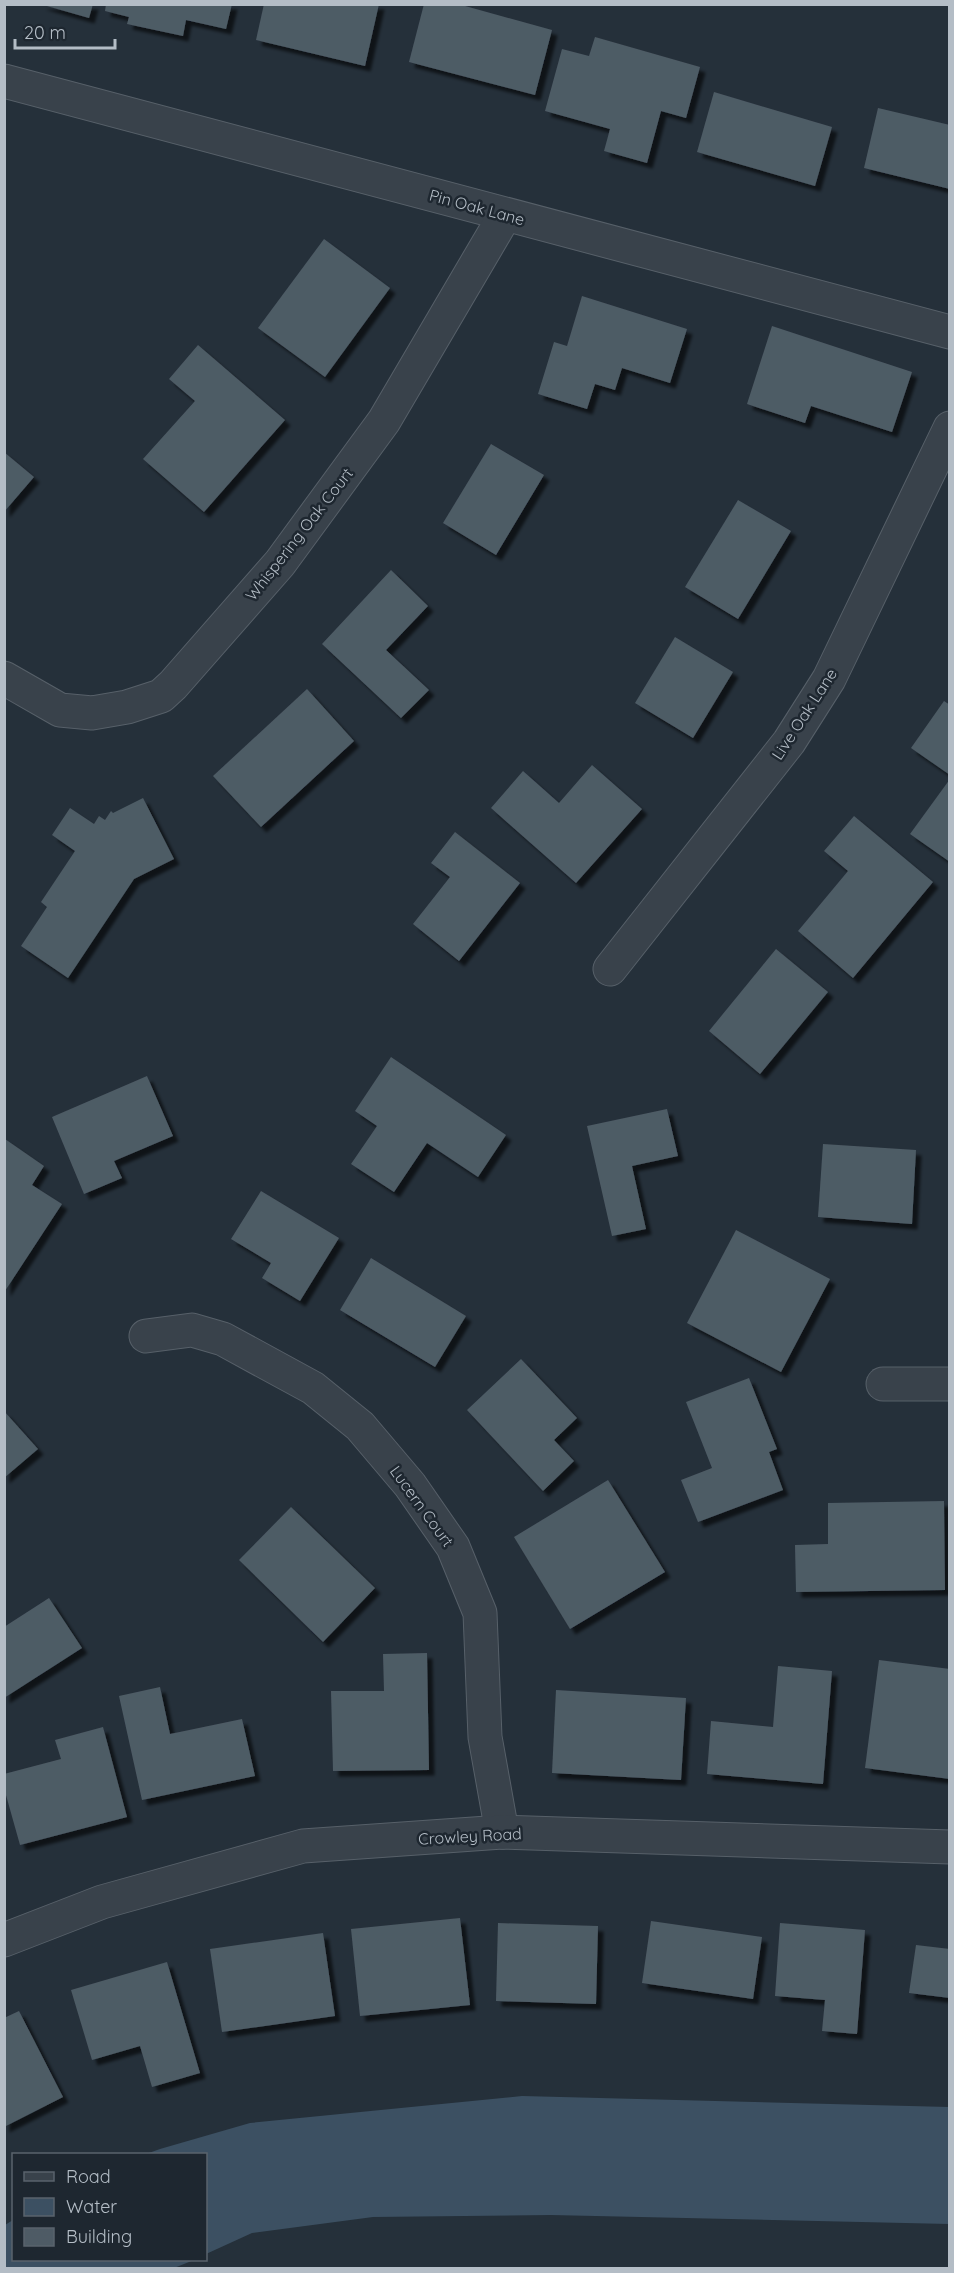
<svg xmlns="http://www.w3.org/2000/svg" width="954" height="2273" font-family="Quicksand,sans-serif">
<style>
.water{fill:#3c5062}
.building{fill:#4e5b65;filter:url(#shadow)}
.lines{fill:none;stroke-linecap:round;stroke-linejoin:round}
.street-casing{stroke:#576069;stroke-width:35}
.street{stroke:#39424b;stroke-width:33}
.labels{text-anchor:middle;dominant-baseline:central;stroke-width:5;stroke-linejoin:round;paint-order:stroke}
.street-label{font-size:16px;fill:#b4bdc6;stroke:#1e2730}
</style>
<defs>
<filter id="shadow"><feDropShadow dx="5.5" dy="5.5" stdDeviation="1.5" flood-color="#0009"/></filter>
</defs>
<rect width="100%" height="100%" fill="#25303a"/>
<g class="water">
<polygon points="522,2096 949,2107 949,2224 551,2215 373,2217 252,2233 206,2254 206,2154 146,2154 160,2149 250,2123"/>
<polygon points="13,2220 14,2260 194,2260 174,2268 5,2268 5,2225"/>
</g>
<g class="building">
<polygon points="40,4 93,4 89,18"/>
<polygon points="106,4 232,4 226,29 186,20 183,36 127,24 129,17 105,11"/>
<polygon points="264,4 379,4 365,66 256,40"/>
<polygon points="424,4 458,4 552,30 535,95 409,62"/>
<polygon points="595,37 700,67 686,118 661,111 647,163 604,151 610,129 545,111 562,49 589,56"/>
<polygon points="714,92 832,127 815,186 697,152"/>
<polygon points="878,108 950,125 950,189 864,168"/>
<polygon points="324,239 390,288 325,377 258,328"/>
<polygon points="582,296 687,329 670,383 622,368 615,390 595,384 587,409 538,394 554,342 567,346"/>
<polygon points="772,326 912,372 892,432 811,406 805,423 747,404"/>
<polygon points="198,345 285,420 204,512 143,459 195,401 169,379"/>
<polygon points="491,444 544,475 496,555 443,523"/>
<polygon points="4,452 34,477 4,512"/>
<polygon points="738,500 791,531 738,619 685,587"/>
<polygon points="391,570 428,606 386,650 429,690 401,718 322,644"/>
<polygon points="675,637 733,672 693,738 635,703"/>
<polygon points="307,689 354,741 261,827 213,776"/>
<polygon points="944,701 950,705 950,775 911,748"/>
<polygon points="592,765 642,809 576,883 491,808 523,771 559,803"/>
<polygon points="950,779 950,862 910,834"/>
<polygon points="143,798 174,859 134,879 68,978 21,946 47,907 41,902 75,851 52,835 70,808 94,824 99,816 105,820 111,811 113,813"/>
<polygon points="854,816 933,882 853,978 798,931 848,871 824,851"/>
<polygon points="455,832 520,883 459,961 413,924 450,877 431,863"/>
<polygon points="776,949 828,992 760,1074 709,1031"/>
<polygon points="391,1057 506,1135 478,1177 427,1143 394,1192 351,1164 377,1126 355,1111"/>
<polygon points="147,1076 173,1136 114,1161 122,1178 84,1194 52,1117"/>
<polygon points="667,1109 678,1156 632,1166 646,1229 612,1236 587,1126"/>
<polygon points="5,1139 44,1166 32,1185 62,1204 5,1291"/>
<polygon points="823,1144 916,1150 912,1224 818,1217"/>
<polygon points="261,1191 339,1238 300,1301 262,1278 271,1263 231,1239"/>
<polygon points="736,1230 830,1279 781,1372 687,1323"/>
<polygon points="371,1258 466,1316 435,1367 340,1310"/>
<polygon points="521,1359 577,1418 554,1440 574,1461 543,1491 467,1410"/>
<polygon points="749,1378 777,1449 769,1452 783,1490 698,1522 681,1480 712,1468 686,1402"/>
<polygon points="4,1411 38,1449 4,1478"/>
<polygon points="608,1480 665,1572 570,1629 514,1537"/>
<polygon points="944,1501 945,1590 796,1592 795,1545 828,1544 828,1503"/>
<polygon points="291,1507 375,1588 323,1642 239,1560"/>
<polygon points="49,1598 82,1648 4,1698 4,1627"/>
<polygon points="427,1653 429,1770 333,1771 331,1691 384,1691 383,1654"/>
<polygon points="879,1660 950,1669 950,1779 865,1768"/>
<polygon points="778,1666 832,1671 823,1784 707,1774 711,1721 773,1727"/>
<polygon points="160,1687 170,1734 242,1719 255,1776 142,1800 119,1696"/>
<polygon points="556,1690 686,1698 681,1780 552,1773"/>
<polygon points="103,1727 127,1817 20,1845 4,1788 4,1774 61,1759 55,1740"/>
<polygon points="460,1918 470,2005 360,2016 351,1929"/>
<polygon points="651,1921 762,1937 753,1999 642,1983"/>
<polygon points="498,1923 598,1926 596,2004 496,2001"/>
<polygon points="780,1923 865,1930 857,2034 822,2031 825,2000 775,1996"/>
<polygon points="323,1933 335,2016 222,2032 210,1949"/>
<polygon points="916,1945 950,1949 950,1998 909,1993"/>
<polygon points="167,1962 200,2073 152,2087 140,2046 92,2060 71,1990"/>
<polygon points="19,2011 63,2097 4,2127 4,2018"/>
</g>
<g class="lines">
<defs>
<g id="street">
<polyline points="4,81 950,332"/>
<polyline points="4,678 60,710 92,713 127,707 161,696 173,685 280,563 384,421 505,215"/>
<polyline points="610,969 789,742 829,679 950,428"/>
<polyline points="146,1336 192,1330 223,1339 313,1388 360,1426 410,1485 453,1547 480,1613 485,1737 502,1832"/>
<polyline points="883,1384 950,1384"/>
<polyline points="4,1940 102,1902 303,1846 502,1832 950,1847"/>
</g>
</defs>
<use href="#street" class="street-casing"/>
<use href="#street" class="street"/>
</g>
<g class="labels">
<g class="street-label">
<text transform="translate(477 207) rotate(15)">Pin Oak Lane</text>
<text transform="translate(299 534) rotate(-52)">Whispering Oak Court</text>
<text transform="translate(804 714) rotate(-57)">Live Oak Lane</text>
<text transform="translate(422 1506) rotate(54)">Lucern Court</text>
<text transform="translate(470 1836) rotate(-3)">Crowley Road</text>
</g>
</g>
<rect width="954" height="2273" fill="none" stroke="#b4bdc6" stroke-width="12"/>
<rect x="12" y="2153" width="195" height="108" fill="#1e2730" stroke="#5a636c" stroke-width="1.5"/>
<rect x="24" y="2172" width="30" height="9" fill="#39424b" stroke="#5a636c" stroke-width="1.5"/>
<text x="66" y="2183" font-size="18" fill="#b4bdc6">Road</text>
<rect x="24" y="2198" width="30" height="18" fill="#3c5062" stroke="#5a636c" stroke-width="1.5"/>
<text x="66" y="2213" font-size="18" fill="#b4bdc6">Water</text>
<rect x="24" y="2228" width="30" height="18" fill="#4e5b65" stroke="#5a636c" stroke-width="1.5"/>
<text x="66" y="2243" font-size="18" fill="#b4bdc6">Building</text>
<path d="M15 39v9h100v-9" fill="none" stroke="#b4bdc6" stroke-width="3"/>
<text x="24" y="39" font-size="18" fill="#b4bdc6" stroke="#1e2730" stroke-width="4.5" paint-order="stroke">20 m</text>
</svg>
